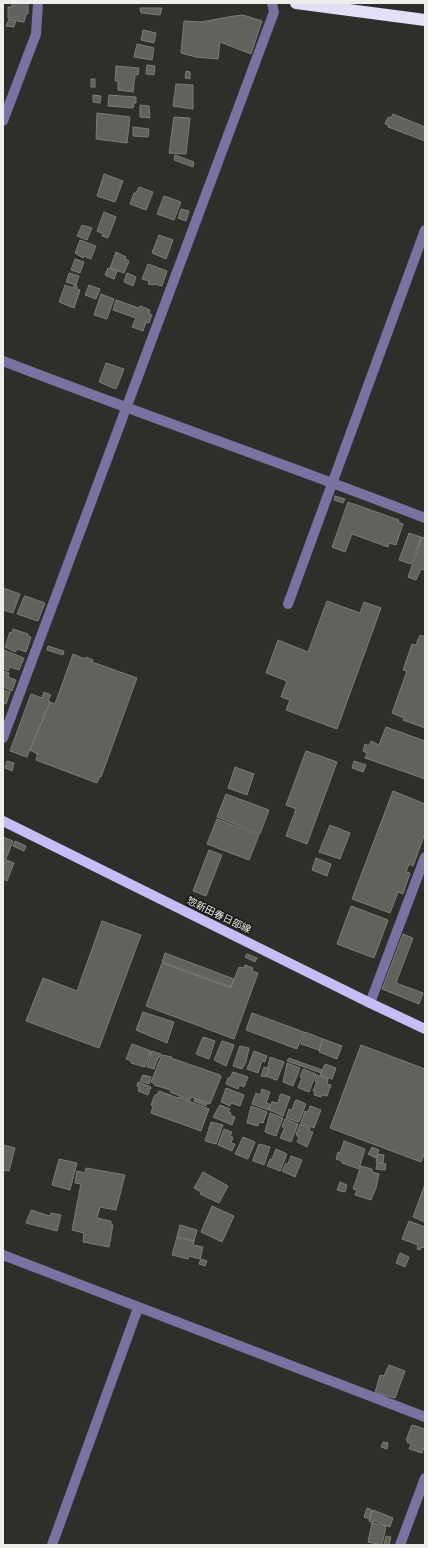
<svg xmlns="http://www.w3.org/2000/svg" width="428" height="1548" font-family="'Asap Condensed','Noto Sans JP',sans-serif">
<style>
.building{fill:#62615b;stroke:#7d7c76}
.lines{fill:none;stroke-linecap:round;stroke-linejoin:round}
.minor{stroke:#7b72a1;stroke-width:10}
.major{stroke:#c6bcf6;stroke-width:10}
.highway{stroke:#e3dff7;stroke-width:12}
.labels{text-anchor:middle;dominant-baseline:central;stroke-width:3;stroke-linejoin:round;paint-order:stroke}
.street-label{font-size:10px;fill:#edede9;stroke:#171614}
</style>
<rect width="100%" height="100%" fill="#2f2e2a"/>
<g class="building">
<polygon points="12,3 28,3 28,14 26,14 24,22 17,21 17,18 8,18 8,7 12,7"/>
<polygon points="140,8 162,8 160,15 141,13"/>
<polygon points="243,15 262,21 251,54 220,42 218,59 196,57 181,53 184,21 201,22 234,16"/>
<polygon points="9,19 16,20 14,27 6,26"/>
<polygon points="143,30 156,33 154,43 141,40"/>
<polygon points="137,44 154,48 152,60 134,57"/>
<polygon points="147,65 155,66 154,75 146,74"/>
<polygon points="116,66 139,68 138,75 135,75 133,92 118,90 118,81 115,81"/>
<polygon points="186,71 190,72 190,79 185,78"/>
<rect x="91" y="79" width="4" height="8"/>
<polygon points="176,84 193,85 193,109 173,106"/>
<polygon points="93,95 101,96 100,103 93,102"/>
<polygon points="109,95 136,97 136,103 134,103 133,108 108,106"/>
<polygon points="140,105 149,106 150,118 140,117"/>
<polygon points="97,113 130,117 127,143 96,139"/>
<polygon points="393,114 425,127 425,141 388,127 389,125 385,124 388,117 391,118"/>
<polygon points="174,117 190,118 186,154 169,153"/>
<polygon points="133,127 149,129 148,137 133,136"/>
<polygon points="175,155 194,162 193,167 174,160"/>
<polygon points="104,174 123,181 115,202 97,196"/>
<polygon points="139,187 153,192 146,210 130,204 134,193 136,193"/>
<polygon points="164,196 181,202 174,220 157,214"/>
<polygon points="181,209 189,211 186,221 178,218"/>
<polygon points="104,212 116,217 108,238 102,236 103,234 97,231"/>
<polygon points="82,225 92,228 87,240 77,236"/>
<polygon points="159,235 173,240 166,259 152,253"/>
<polygon points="80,240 96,246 91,259 84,256 83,258 75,253"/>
<polygon points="116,252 126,257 125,259 129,261 124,273 110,268"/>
<polygon points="75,259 84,262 80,273 71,270"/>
<polygon points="148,264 167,271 162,286 154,284 154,285 148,284 149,281 142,279"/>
<polygon points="108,268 117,271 114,279 105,275"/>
<polygon points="69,273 79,276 76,285 66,282"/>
<polygon points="127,273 136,277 133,286 124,282"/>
<polygon points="65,285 73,288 74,285 77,286 77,289 80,290 74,308 59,302"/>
<polygon points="89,285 100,289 96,299 85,295"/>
<polygon points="101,294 114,299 107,319 94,315"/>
<polygon points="116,300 139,308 140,306 150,310 149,314 152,315 149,323 146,322 143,331 132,327 136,318 113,310"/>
<polygon points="106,363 124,369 116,389 99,382"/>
<polygon points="335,496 345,499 343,503 334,500"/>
<polygon points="348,502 399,520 398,522 403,524 396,545 389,543 388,547 352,534 345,552 332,547"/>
<polygon points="409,533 421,537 411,564 399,560"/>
<polygon points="422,537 425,538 425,567 424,570 421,569 416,580 408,577"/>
<polygon points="3,588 20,594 13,613 3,610"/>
<polygon points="25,596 45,603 38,621 17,614 24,597"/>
<polygon points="327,601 360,613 364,602 381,608 337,729 286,710 290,700 281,697 287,681 266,673 278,640 308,652"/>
<polygon points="13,629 28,634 28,636 31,637 26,652 18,649 15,652 5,647 10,632 12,633"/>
<polygon points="420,635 425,637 425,728 403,720 404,718 392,713 407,671 403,670 412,644 416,645"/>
<polygon points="48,646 64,651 63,655 47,650"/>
<polygon points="4,650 24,658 19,670 10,667 8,671 3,668"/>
<polygon points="73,654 85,659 86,657 93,660 92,662 137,678 101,777 100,776 97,783 36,760 38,753 37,754 30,750 50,702 55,704"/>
<polygon points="3,671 9,673 8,677 16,680 12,691 3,687"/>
<polygon points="3,690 10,692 6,704 3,703"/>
<polygon points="44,692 51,695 48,700 50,702 27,757 10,751 31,694 42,698"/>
<polygon points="386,727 425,741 425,779 365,758 367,753 363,751 365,744 369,746 371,741 379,745"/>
<polygon points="306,751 337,762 307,844 286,836 296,809 286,805"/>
<polygon points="7,761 14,763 12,771 5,768"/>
<polygon points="354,761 366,765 363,772 352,768"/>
<polygon points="235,767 254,774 247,795 228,788"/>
<polygon points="393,791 425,804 425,833 413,866 409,864 406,872 410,873 403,894 398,892 390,913 352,899"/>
<polygon points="226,794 269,810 260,834 217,817"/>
<polygon points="217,819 259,835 249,860 207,844"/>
<polygon points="330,825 350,833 340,859 319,852"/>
<polygon points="3,837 13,841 4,864 3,863"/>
<polygon points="15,841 26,846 24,851 13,846"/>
<polygon points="209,850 222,855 206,896 193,891"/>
<polygon points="316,858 331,864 327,876 312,870"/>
<polygon points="7,860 14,863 7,881 3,879 3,865 5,865"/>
<polygon points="351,906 388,920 374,958 337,944"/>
<polygon points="102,921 141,935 99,1048 26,1021 43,978 77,991"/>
<polygon points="403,934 413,938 396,983 423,993 419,1004 382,989"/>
<polygon points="165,953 234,979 231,987 162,962"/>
<polygon points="247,954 257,958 255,962 245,957"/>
<polygon points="162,963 231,988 239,967 244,968 245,965 253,968 252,971 258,973 234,1039 146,1006"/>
<polygon points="143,1012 174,1022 167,1043 136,1030"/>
<polygon points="252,1013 304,1032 297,1049 246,1030"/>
<polygon points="305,1032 323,1039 319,1050 301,1044"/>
<polygon points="203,1037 215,1041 209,1059 196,1054"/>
<polygon points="323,1039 342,1046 337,1059 319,1052"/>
<polygon points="222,1041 234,1045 226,1066 214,1060"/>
<polygon points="132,1044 151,1051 145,1067 131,1063 131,1061 126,1059"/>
<polygon points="361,1045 425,1069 425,1152 421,1162 330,1128"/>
<polygon points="240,1046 249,1048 246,1062 242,1069 233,1066"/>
<polygon points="152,1051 161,1054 159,1058 158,1058 154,1069 147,1067"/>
<polygon points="254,1051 267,1056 265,1062 262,1061 258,1073 247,1069"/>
<polygon points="162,1055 172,1057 171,1058 220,1075 221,1077 210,1104 191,1097 190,1100 170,1092 171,1090 154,1085 155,1084 151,1082"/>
<polygon points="270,1057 284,1062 277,1080 276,1080 266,1076"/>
<polygon points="289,1058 322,1070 321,1073 287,1061"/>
<polygon points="287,1063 300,1068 293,1086 283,1082"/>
<polygon points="325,1064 336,1068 332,1079 320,1075"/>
<polygon points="264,1067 269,1069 266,1077 261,1076"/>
<polygon points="303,1069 316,1074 309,1092 299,1088 298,1087 302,1078 300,1077"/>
<polygon points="233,1072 248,1077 244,1087 239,1085 238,1089 226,1084 228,1078 230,1078"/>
<polygon points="143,1075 151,1077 149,1084 140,1081"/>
<polygon points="317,1075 328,1079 327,1084 331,1085 327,1096 322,1095 321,1097 314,1095 315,1092 313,1091 316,1084 317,1084 318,1083 315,1082"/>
<polygon points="138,1082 151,1087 148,1095 138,1091 139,1087 137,1086"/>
<polygon points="226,1088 244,1095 240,1106 231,1103 230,1106 221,1102"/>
<polygon points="262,1089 270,1092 266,1103 270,1104 268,1110 252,1104 256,1093 260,1095"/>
<polygon points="159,1091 178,1098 179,1097 209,1109 201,1131 151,1113 153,1106 151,1105 154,1097 156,1094 157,1095"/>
<polygon points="282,1094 290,1097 283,1116 269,1110 272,1102 278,1103 280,1095"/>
<polygon points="195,1099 207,1104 206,1106 194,1101"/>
<polygon points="297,1100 306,1104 299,1122 286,1118 289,1109 292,1110 295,1101"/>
<polygon points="220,1105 230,1109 228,1112 231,1113 230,1115 235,1117 232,1125 213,1117"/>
<polygon points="251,1106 267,1112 263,1123 259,1122 258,1126 247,1123"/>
<polygon points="310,1106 321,1110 314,1128 301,1123 305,1111 308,1112"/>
<polygon points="270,1113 283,1118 276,1136 265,1132"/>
<polygon points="285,1119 298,1124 291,1142 280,1138 285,1127 282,1127"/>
<polygon points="211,1122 223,1125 216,1144 205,1141"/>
<polygon points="300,1124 310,1128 309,1131 313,1132 307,1147 297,1142 299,1137 296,1135"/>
<polygon points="224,1129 232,1132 230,1136 233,1137 231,1143 235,1144 232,1151 218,1145"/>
<polygon points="243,1137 255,1142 248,1159 235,1154"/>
<polygon points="344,1141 365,1149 359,1169 342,1163 342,1161 336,1159 338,1152 340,1153"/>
<polygon points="259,1144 270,1147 264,1165 253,1161 253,1159"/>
<polygon points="3,1145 15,1148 9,1171 3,1170"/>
<polygon points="372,1147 379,1150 376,1158 368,1154"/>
<polygon points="276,1149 287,1154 280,1171 267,1166 270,1159 272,1159"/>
<polygon points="378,1154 384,1155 383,1163 376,1162"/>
<polygon points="291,1156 302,1160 295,1177 282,1171 286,1163 288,1164"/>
<polygon points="59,1159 77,1163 70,1190 52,1185"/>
<polygon points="377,1163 386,1164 385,1170 376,1169"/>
<polygon points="361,1166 372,1169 372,1172 379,1174 376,1188 371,1200 355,1195 357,1190 353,1189"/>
<polygon points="86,1168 125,1175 116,1210 100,1207 97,1218 111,1221 111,1224 113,1225 109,1247 83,1242 84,1233 72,1230 81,1184 75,1183 77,1171 85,1173"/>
<polygon points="203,1172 228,1186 219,1203 200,1194 201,1192 194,1188"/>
<polygon points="340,1182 347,1185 345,1192 337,1190"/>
<polygon points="425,1184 425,1222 413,1217"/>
<polygon points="212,1206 234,1216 222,1242 201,1232"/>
<polygon points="31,1210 50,1216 51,1213 61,1215 57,1231 26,1223"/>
<polygon points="409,1221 425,1227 425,1248 421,1247 420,1250 417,1249 418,1245 402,1239"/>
<polygon points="180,1225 197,1230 194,1241 177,1237"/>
<polygon points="177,1237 194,1241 193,1245 203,1247 200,1259 189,1256 188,1259 172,1255"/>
<polygon points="400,1253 409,1257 405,1267 396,1263"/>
<polygon points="201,1259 207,1261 205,1266 199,1264"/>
<polygon points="389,1365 405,1371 395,1398 375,1393 380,1375 384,1376"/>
<polygon points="412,1425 425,1429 425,1444 422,1453 409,1449 411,1444 407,1442 408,1441 406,1440"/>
<polygon points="383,1442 388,1443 387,1449 381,1447"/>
<polygon points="367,1508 372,1510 369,1519 364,1517"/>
<polygon points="373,1510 393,1518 390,1527 374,1521 373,1523 369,1521"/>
<polygon points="372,1523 386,1526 382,1545 368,1542"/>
<polygon points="386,1536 391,1537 389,1545 384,1545"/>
</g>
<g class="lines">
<g class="minor">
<polyline points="3,121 36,34 38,3"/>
<path d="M3 361C143 415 285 464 425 518"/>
<polyline points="288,604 425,230"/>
<polyline points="3,738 274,12 272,3"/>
<polyline points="370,1003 425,857"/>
<polyline points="3,1255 425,1417"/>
<polyline points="52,1545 138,1308"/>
<polyline points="400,1545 425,1478"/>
</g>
<polyline class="major" points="3,821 370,1003 425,1029"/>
<polyline class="highway" points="296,3 425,20"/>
</g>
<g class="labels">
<g class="street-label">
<text transform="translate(219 915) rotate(26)">惣新田春日部線</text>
</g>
</g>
<rect width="428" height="1548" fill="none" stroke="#edede9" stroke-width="8"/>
</svg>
